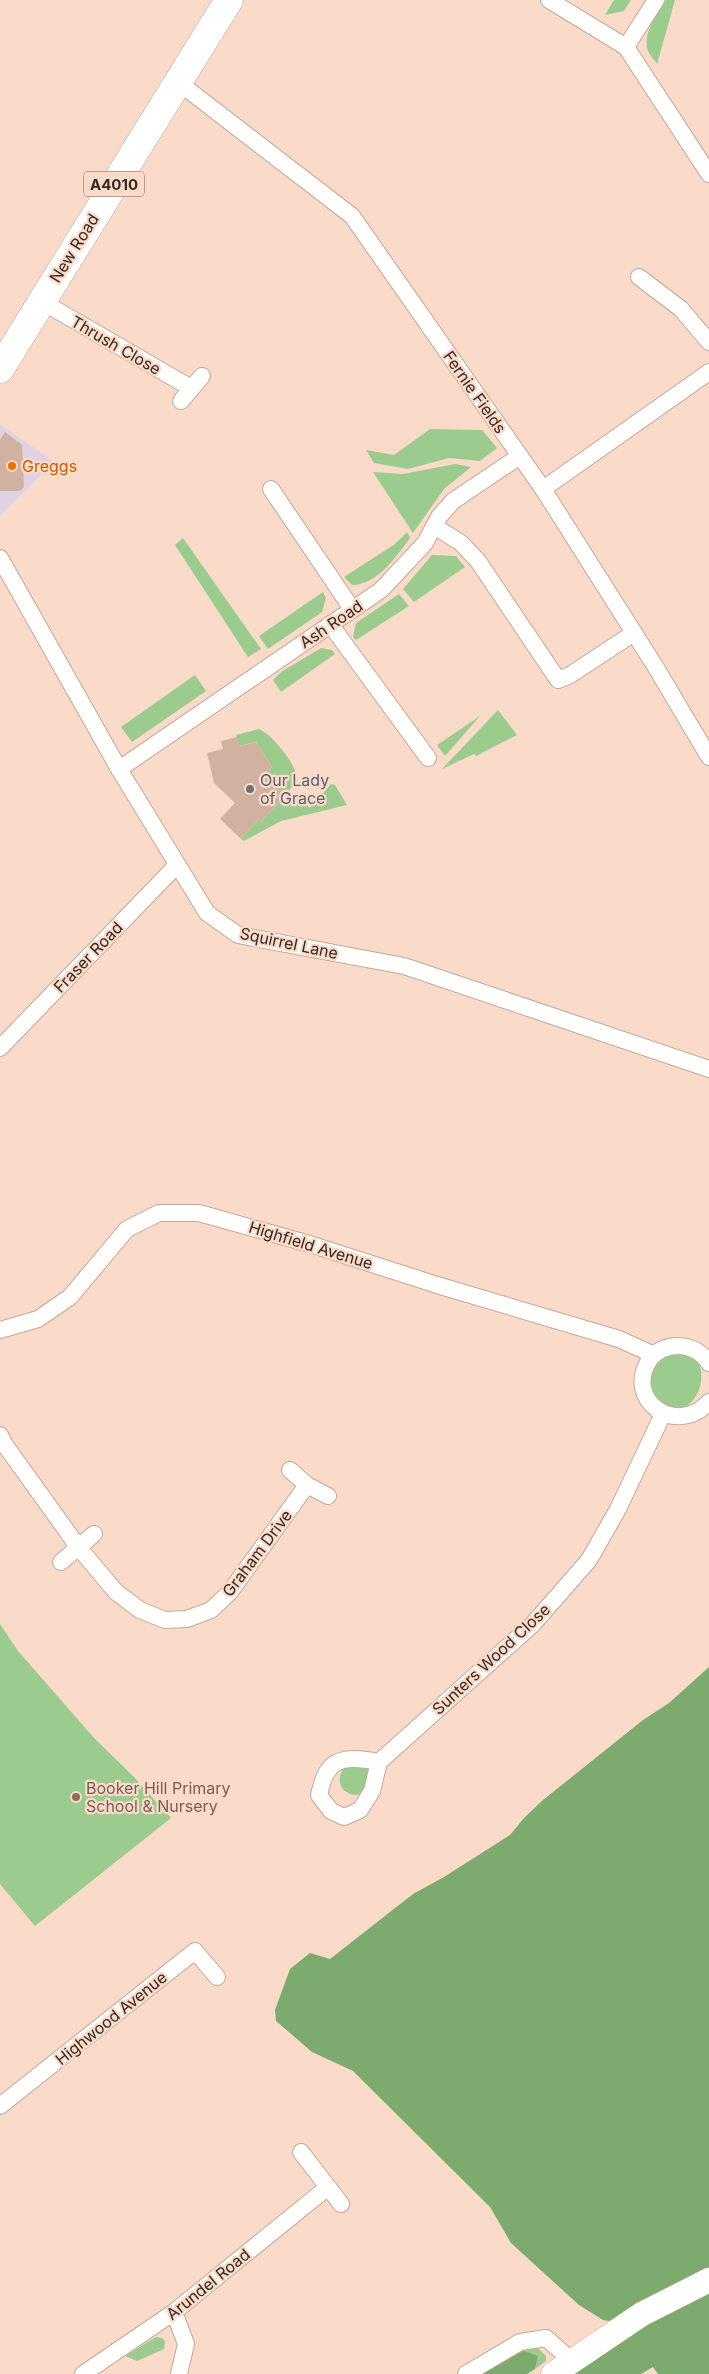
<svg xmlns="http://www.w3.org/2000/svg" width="709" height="2374" font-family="Inter,sans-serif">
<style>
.commercial{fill:#dfd2e5}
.green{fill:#9ccc8d}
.forest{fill:#7cab6d}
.building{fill:#d1b2a1}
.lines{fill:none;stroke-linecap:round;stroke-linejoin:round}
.street-casing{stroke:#c6a797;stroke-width:18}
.secondary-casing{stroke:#c6a797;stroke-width:25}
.highway-casing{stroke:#c6a797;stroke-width:29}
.street{stroke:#fff;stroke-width:16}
.secondary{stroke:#fff;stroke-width:24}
.highway{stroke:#fff;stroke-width:28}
.food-dot{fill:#e8710a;stroke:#fadac9;stroke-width:2}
.worship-dot{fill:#6b7280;stroke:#fadac9;stroke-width:2}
.education-dot{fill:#8d6e63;stroke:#fadac9;stroke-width:2}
.labels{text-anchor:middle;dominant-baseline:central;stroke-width:4.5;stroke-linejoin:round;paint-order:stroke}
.shield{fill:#fadac9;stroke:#715e55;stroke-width:1}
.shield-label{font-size:15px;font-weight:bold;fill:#362923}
.street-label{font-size:16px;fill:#362923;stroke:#fadac9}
.food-label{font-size:16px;fill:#c56008;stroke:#fadac9;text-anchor:start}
.worship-label{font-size:16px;fill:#5b616d;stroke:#fadac9;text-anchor:start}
.education-label{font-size:16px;fill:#785e54;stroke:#fadac9;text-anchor:start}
</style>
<rect width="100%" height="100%" fill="#fadac9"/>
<polygon class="commercial" points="0,424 54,462 0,516"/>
<g class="green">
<polygon points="614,0 631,0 624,11 605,15"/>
<path d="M666 0H675L657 64C655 60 650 56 648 51 642 33 657 14 666 0Z"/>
<polygon points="430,429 482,430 497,448 480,461 449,458 408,469 374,463 366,450 394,455"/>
<polygon points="455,464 471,467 444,489 413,533 373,472 403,474"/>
<path d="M407 532 410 538C396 557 377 585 352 585L344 577 395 544Z"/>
<polygon points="183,538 261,649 248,657 175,545"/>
<polygon points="432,555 456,556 465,567 414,602 403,589"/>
<polygon points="323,592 326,598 322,612 268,649 259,636"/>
<polygon points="399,594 409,606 356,640 353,637 356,623"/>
<polygon points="321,648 332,650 335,654 281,692 273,680 281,672"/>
<polygon points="195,675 206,691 132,742 121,727"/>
<polygon points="498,710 517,735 476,756 474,754 442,769"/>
<polygon points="480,716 445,756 437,745"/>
<path d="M259 729C271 733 301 769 297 782L289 790 310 808 331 784 335 785 347 805 281 821 244 841 241 839 259 819 262 821 286 795 269 780 266 782 262 778 272 767 256 742 239 746 236 735Z"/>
<path d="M682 1351C687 1354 695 1357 698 1362 709 1382 692 1418 666 1407 661 1404 656 1398 651 1394 651 1359 648 1361 682 1351Z"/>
<polygon points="0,1624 18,1651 94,1738 133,1776 171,1818 35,1926 0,1884"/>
<path d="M347 1765 367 1768 371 1777 361 1794C342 1799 332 1778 347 1765Z"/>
<polygon points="156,2337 162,2338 165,2341 164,2349 137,2361 125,2356"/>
<polygon points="536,2346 546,2356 546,2361 535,2369 538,2356 472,2373 516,2347"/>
</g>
<g class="forest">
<polygon points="709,1667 709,2273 628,2317 609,2321 603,2320 579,2305 511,2243 490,2207 353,2071 312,2052 276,2021 275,2010 290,1969 310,1953 330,1959 413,1894 444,1877 510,1835 524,1818 543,1800 643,1720 669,1703"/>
<polygon points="709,2289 709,2374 658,2374 653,2367 641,2374 567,2374 670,2307"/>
<polygon points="524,2351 538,2356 535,2369 527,2374 470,2374"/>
</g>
<g class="building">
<polygon points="5,432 22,445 24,487 20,491 0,491 0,440"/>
<polygon points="237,737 239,746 256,742 272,767 262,778 266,782 268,779 286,795 262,821 259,819 241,839 220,819 235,803 214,783 207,753 223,749 221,741"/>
</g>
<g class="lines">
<defs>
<g id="street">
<polyline points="549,0 626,47 709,174"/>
<polyline points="626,47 656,0"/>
<polyline points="178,82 352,216 543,489 655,666 709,757"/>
<polyline points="639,277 681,309 709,342"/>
<polyline points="41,301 191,388"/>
<polyline points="181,401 202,376"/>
<polyline points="271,489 352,609"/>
<polyline points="543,489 709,372"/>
<polyline points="434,526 461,543 478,561 558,680 570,675 634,633"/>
<polyline points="0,558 119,769 207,913 238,935 404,966 709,1069"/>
<polyline points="330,624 428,758"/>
<polyline points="119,769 381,590 425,543 439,517 453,501 520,456"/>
<polyline points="0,1048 176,866"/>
<polyline points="0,1330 38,1319 70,1297 127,1229 159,1213 199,1213 313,1245 437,1285 619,1339 654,1355"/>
<path d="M709 1363C701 1351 691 1346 677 1346 667 1346 656 1351 650 1359 623 1399 675 1438 709 1402"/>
<polyline points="0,1435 5,1445 79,1548 116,1592 140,1610 165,1620 187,1619 211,1610 230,1592 307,1485"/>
<polyline points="290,1470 307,1485 328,1496"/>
<polyline points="61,1562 94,1534"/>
<path d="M379 1762C363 1759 337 1754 327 1772 323 1778 321 1787 319 1795L331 1811 344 1817 360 1810 372 1791 379 1762 533 1624 589 1560 618 1509 663 1414"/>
<polyline points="0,2106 195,1951 217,1977"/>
<polyline points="301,2152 341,2204"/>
<polyline points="174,2312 186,2344 179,2374"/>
<polyline points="83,2374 174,2312 328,2187"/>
<polyline points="466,2374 520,2342 546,2338 573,2362"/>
</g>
<polyline id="secondary" points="553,2374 642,2314 709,2280"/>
<polyline id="highway" points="0,369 229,0"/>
</defs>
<use href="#street" class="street-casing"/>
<use href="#secondary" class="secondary-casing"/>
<use href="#highway" class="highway-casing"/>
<use href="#street" class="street"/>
<use href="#secondary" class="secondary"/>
<use href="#highway" class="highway"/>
</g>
<circle class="food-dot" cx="12" cy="466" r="5"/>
<circle class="worship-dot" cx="250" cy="789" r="5"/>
<circle class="education-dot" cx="76" cy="1797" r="5"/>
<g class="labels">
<rect class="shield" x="84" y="171.5" width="60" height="25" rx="4"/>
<g class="shield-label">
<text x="114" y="184">A4010</text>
</g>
<g class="street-label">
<text transform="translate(74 248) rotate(-58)">New Road</text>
<text transform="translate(116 345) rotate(30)">Thrush Close</text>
<text transform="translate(475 392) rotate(55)">Fernie Fields</text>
<text transform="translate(331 624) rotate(-34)">Ash Road</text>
<text transform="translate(289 943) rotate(12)">Squirrel Lane</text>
<text transform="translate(88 957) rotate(-46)">Fraser Road</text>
<text transform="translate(311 1245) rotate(17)">Highfield Avenue</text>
<text transform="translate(257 1553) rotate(-53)">Graham Drive</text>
<text transform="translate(491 1659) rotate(-43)">Sunters Wood Close</text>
<text transform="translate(111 2018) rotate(-39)">Highwood Avenue</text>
<text transform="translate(208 2284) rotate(-39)">Arundel Road</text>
</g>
<g class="food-label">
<text x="22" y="466">Greggs</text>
</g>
<g class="worship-label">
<text x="260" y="780">Our Lady<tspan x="260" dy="18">of Grace</tspan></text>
</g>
<g class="education-label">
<text x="86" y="1788">Booker Hill Primary<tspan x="86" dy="18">School &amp; Nursery</tspan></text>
</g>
</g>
</svg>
